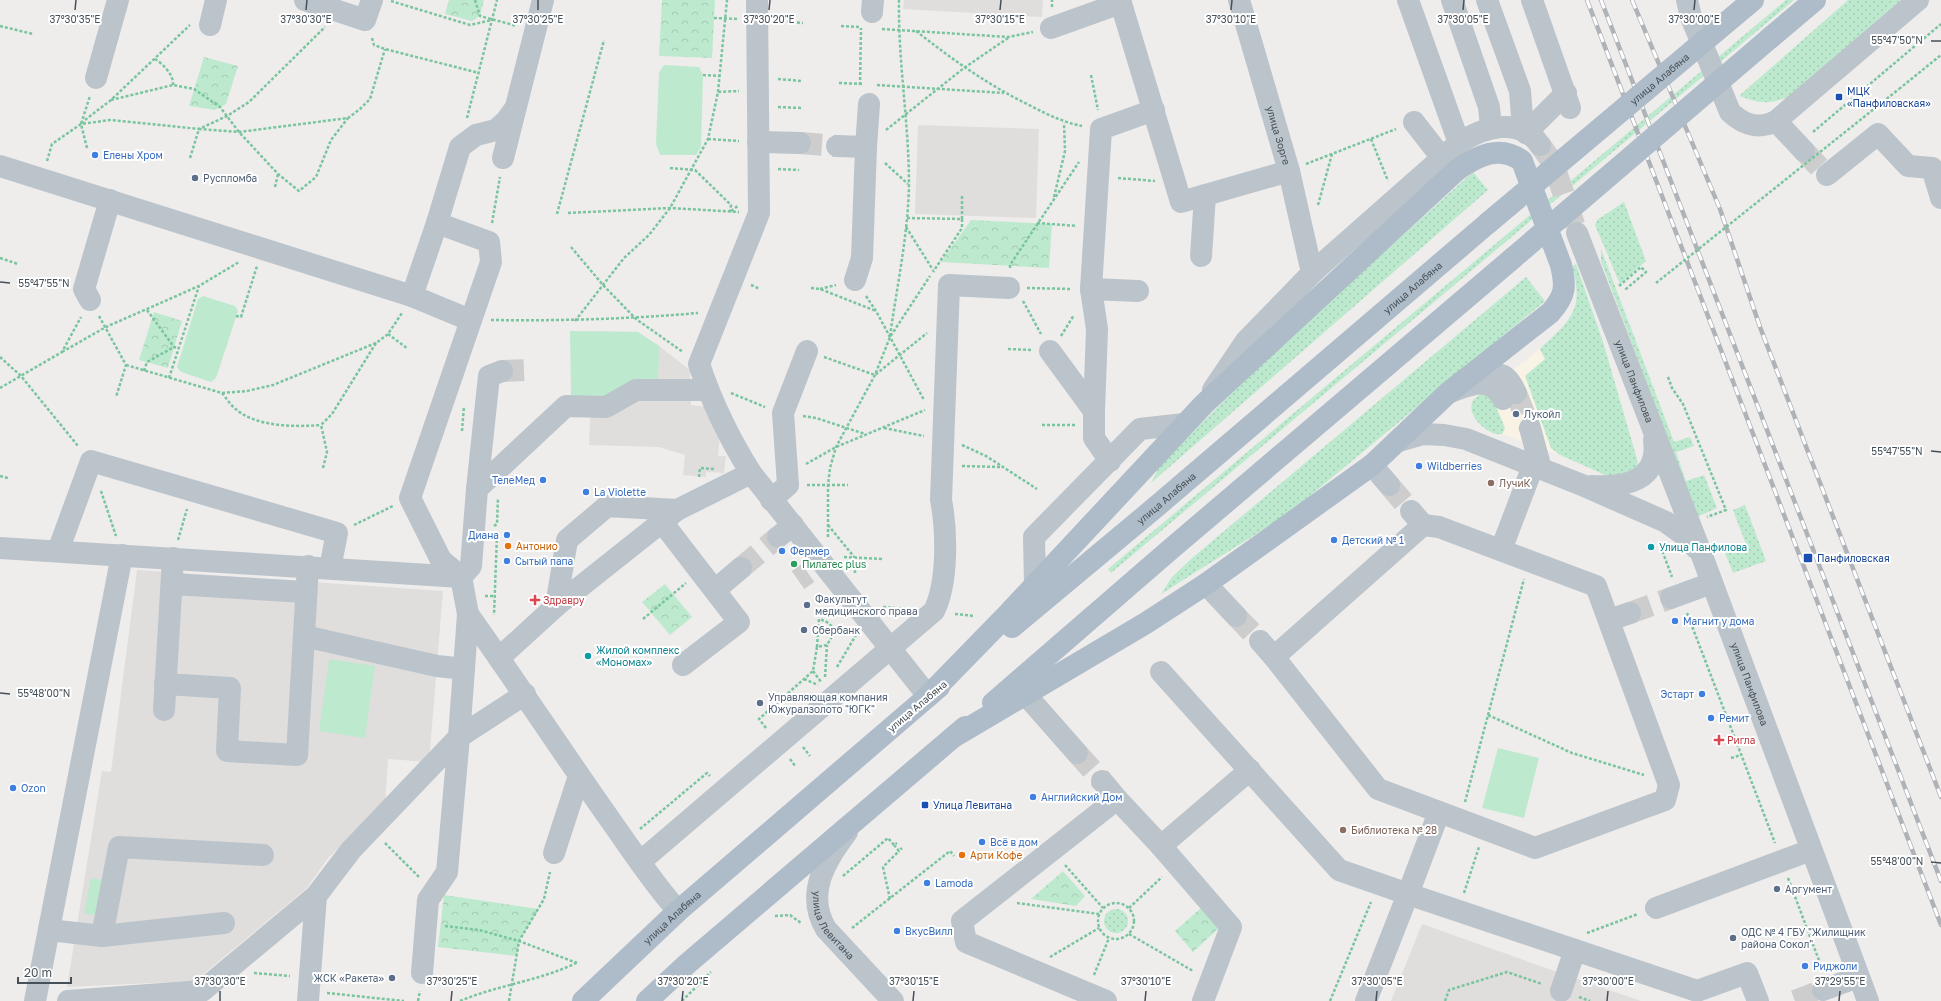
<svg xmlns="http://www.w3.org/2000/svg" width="1941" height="1001" font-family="'Golos Text',sans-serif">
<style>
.commercial{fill:#f9f3e5}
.education{fill:#e0dddd}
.grass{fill:url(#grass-dots)}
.park{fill:url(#park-crowns)}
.pitch{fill:#bdeace}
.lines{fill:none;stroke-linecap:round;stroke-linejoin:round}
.minor-tunnel{stroke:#cdcdce;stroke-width:22;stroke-dasharray:22 11;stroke-linecap:butt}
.path{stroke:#78c59e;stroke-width:2.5;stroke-dasharray:3 2;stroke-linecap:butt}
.minor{stroke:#bbc4ca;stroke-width:22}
.major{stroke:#aebcc9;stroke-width:22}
.rail-casing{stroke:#afb2b6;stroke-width:4.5}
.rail{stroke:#fff;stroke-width:3;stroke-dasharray:9;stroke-linecap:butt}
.path-bridge{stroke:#78c59e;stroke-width:2.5;stroke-dasharray:3 2;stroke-linecap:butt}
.major-bridge{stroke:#aebcc9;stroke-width:22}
.ticks{fill:none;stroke:#465058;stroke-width:1.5}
.transit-dot{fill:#1a4fb4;stroke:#fff;stroke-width:1.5}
.shop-dot{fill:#3f7fe0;stroke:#fff;stroke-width:1.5}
.service-dot{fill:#5c6f8a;stroke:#fff;stroke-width:1.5}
.education-dot{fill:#8d6e63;stroke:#fff;stroke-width:1.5}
.food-dot{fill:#e8710a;stroke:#fff;stroke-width:1.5}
.culture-dot{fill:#0f9aa8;stroke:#fff;stroke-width:1.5}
.leisure-dot{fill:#2e9e5b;stroke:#fff;stroke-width:1.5}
.health-dot{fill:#e0444e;stroke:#fff;stroke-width:1.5}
.labels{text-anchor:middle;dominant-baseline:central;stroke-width:4;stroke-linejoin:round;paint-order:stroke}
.street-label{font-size:10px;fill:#465058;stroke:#fff}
.transit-label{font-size:10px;fill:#164399;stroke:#fff;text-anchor:start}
.shop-label{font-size:10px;fill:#366cbe;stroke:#fff;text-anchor:start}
.service-label{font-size:10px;fill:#4e5e75;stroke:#fff;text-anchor:start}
.education-label{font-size:10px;fill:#785e54;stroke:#fff;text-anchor:start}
.food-label{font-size:10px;fill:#c56008;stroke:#fff;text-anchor:start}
.culture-label{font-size:10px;fill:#0d838f;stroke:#fff;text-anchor:start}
.leisure-label{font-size:10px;fill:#27864d;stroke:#fff;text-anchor:start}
.health-label{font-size:10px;fill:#be3a42;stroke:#fff;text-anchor:start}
.ticks-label{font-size:10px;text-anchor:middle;fill:#465058;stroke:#fff;stroke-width:4;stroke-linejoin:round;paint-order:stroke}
</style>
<defs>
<pattern id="grass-dots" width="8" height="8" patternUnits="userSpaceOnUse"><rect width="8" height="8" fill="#bdeace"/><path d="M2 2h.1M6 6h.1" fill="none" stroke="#a4cab3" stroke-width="1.8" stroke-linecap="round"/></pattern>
<pattern id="park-crowns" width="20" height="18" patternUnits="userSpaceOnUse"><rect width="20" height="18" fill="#bdeace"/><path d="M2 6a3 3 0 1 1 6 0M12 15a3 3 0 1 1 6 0" fill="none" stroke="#a4cab3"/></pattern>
</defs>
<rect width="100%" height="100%" fill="#efecec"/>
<polygon class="commercial" points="1540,349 1545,359 1551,448 1560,455 1502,434 1505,431 1484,392"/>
<g class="education">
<polygon points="904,0 1043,0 1042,17 903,9"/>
<polygon points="918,125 1039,129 1036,218 915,214"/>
<polygon points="570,331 637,332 659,346 690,370 691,405 706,407 720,434 718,456 726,456 724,473 706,472 706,477 683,475 685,455 659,447 589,445 591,398"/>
<polygon points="137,570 443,591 429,762 388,759 385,804 328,858 306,889 195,981 67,987 102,771 111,772"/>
<polygon points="1422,924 1566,975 1641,1001 1391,1001"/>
</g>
<g class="grass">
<polygon points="1786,0 1794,0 1111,573 1108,569"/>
<path d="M1848 0H1901L1788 97C1768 105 1759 103 1739 96Z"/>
<polygon points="1473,172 1488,190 1151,483 1160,465 1271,354"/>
<polygon points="1624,202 1646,261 1620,284 1595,225 1597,220"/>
<polygon points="1601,249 1674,442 1690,437 1694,446 1676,452 1686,481 1704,475 1717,508 1697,517 1601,261"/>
<path d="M1576 264 1603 342 1637 459 1638 467 1612 478 1560 455 1551 448 1525 376 1545 359 1540 349C1570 320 1585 311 1572 266Z"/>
<polygon points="1526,277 1545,301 1288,514 1161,594 1172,577 1191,559"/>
<path d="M1484 392H1490L1505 428 1502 434C1490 437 1467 417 1472 403 1474 398 1479 395 1484 392Z"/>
<polygon points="1745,505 1766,561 1733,573 1723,548 1729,546 1732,552 1747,547 1733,510"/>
<circle cx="1116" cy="921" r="12"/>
</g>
<g class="park">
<polygon points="449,0 484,0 480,16 472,21 445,14"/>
<polygon points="662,0 715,0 712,58 659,56"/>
<polygon points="204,57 238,66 226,104 215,110 189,106"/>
<polygon points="971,220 1052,224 1049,268 941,262"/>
<polygon points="154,312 182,321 168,368 139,360"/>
<polygon points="665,584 692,617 670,635 642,602"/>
<polygon points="1063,871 1085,896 1076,906 1031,899"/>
<polygon points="444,895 539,909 519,941 517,956 438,947"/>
<polygon points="1201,908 1219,928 1193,952 1175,931"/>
</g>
<g class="pitch">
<polygon points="664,65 699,67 703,75 701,147 696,155 660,155 656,144 659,73"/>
<polygon points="203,296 235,306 238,311 216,378 211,382 181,372 177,367 198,299"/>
<polygon points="570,331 638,332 659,346 658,383 612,397 571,396"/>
<polygon points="329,659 375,666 365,738 319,731"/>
<polygon points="1498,748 1539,758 1524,818 1482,808"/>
<polygon points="91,878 108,881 101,916 84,913"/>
</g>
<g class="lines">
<g class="minor-tunnel">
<polyline points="800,143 837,146"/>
<polyline points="1540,145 1553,163 1577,233"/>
<polyline points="1804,151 1820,168"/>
<polyline points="502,371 527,370"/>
<polyline points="1516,393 1530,428"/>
<polyline points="1389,485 1411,511"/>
<polyline points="741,568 778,537"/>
<polyline points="798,580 808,573"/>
<polyline points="1630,613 1671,598"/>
<polyline points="1236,616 1260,641"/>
<polyline points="1077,753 1102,781"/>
<polyline points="1795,1001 1823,990"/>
</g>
<g class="path">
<polyline points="475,0 480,16 517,26"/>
<polyline points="391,1 470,25 492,20"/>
<polyline points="1052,7 1052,0"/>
<polyline points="714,18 738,19"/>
<polyline points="777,21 803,23"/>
<polyline points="0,26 33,34"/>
<polyline points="841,26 860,27"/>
<polyline points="882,29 1008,37 1033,32"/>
<path d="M916 31C953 60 988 85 1031 106 1048 115 1063 122 1082 126"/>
<polyline points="372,38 374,45 385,49 479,73"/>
<path d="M155 59C163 64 174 75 173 85"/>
<polyline points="703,75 720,76"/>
<polyline points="1091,75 1098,110"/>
<polyline points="778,79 802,81"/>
<polyline points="839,83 864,84"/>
<polyline points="860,85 861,28"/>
<polyline points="877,85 1004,93"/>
<polyline points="1899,89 1941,55"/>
<polyline points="718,92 727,0"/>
<polyline points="111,100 173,85 194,89 220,107 239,132 278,174 299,191 316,177 331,140 348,118"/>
<polyline points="778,107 801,108"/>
<polyline points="467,118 497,0"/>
<polyline points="81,123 111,100 190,25"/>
<polyline points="886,130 964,68 1008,38"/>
<polyline points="1813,132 1941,24"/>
<polyline points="708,139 739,141"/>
<polyline points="1371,139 1388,181"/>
<polyline points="87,148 81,124 90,96"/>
<polyline points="190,158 199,129 239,132 348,118 360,109 370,99 385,49"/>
<polyline points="47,161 52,144 81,124 110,120 199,129 227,116 249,102 325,27"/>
<polyline points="885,163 908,184"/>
<polyline points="1306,164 1396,129"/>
<polyline points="670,168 695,170 731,205 730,212"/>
<polyline points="778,169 799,170"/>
<polyline points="1118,178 1155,181"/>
<polyline points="275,187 278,174"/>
<polyline points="1054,197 1065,151 1064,123"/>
<polyline points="1318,205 1332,154"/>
<polyline points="731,211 739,205"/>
<polyline points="568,213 670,208 739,212"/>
<polyline points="557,214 604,40"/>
<polyline points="907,218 962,219 962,228 933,272"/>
<polyline points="962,219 962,196"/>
<polyline points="492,223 500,177"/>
<polyline points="1037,223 1077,226"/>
<polyline points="906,227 933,270"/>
<polyline points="571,247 603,285 636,319 683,352"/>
<polyline points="0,258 18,264"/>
<polyline points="1010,268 1010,265 1079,162"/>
<polyline points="751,285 760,289"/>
<polyline points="1619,286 1641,267 1646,272 1626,289 1627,291"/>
<polyline points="811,288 820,289 876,311"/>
<polyline points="1027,288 1072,289"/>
<polyline points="820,289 836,285"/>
<polyline points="866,296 876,311 924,400"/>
<polyline points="1023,301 1041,334"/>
<polyline points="147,310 174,347 178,348"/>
<polyline points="99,316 126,365 116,397"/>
<polyline points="236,316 241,317 257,266"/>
<path d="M491 320C560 321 629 319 698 313"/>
<polyline points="575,321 624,258 649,235 670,208 708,139 718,92 739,91"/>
<polyline points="388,334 408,349"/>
<path d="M890 336C897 286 908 235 909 185 909 123 898 62 899 0"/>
<polyline points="1061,336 1074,315"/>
<polyline points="1008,349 1032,350"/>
<polyline points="62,352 106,327 199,286 239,262"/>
<polyline points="0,357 21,376 78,446"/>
<polyline points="824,357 875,375 927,333"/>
<polyline points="126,365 222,393 247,391 273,385 376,343"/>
<polyline points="144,371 147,362 174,347"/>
<polyline points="1668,377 1672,388 1683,404 1726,510 1707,517"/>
<polyline points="169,378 199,286"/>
<polyline points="0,388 62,352 81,317"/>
<path d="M222 393C227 399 231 406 237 410 257 427 296 427 321 425"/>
<polyline points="731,393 765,407"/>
<polyline points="803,416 816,418 865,434"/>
<polyline points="1042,425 1076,425"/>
<polyline points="884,428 924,436"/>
<polyline points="462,431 464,406"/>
<polyline points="962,445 986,456 1037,489"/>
<polyline points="806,464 836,447 925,410"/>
<polyline points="962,466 1001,467"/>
<polyline points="323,468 327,452 321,425 332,414 376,343 388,334 402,313"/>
<polyline points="0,476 8,478"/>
<polyline points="699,477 700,468 714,469"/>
<polyline points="807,485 848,485"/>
<polyline points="101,491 116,536"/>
<polyline points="354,525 393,506"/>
<polyline points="828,525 855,558 855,573"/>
<polyline points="494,526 497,524 498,498"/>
<polyline points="493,533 497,534 494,615"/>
<polyline points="828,537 828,485 830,468 836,447 875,375 890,337 930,276"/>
<polyline points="178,540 187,509"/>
<polyline points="1659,542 1672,577"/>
<polyline points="844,557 883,559"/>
<polyline points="485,596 494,596"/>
<polyline points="883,607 906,609"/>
<polyline points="1687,613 1775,843"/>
<polyline points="955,614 974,616"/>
<polyline points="643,619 686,583"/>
<path d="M817 647 819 619C828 622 832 624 834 633"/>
<polyline points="837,667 856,635"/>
<polyline points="813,671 821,682"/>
<polyline points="825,677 827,645"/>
<polyline points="804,679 818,685"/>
<polyline points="1488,715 1572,753 1644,775"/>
<polyline points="766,728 759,719 813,671 817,647 827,645 834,633 854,634"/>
<polyline points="803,747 810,756"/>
<polyline points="1731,758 1741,755"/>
<polyline points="790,759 796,767"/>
<polyline points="1465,802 1524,579"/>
<polyline points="640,829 707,773 710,776"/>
<polyline points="385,843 420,878"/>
<polyline points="894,845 899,851 902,848"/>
<polyline points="1065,865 1103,908"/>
<polyline points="843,876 888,838 894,845 897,843"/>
<polyline points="1788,878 1823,971"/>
<polyline points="1464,893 1479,847"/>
<polyline points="890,899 883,867 899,851"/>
<polyline points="1017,903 1099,914"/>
<circle cx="1116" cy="921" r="18"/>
<polyline points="1129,908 1162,877"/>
<polyline points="775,916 790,915 801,923"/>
<polyline points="445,926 479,930 519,941 577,963"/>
<polyline points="852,928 950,851 954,856"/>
<polyline points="1587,933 1638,914"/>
<polyline points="1129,934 1193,971"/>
<polyline points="1050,957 1099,928"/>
<polyline points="254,973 290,976"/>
<polyline points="1094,975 1109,938"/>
<polyline points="327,993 404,1001"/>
<polyline points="1579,997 1590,1001"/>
<polyline points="418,1001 420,991"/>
<path d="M460 1001C498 985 539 981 576 963"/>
<polyline points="509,1001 519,941 544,899 550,872"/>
<polyline points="682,1001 711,972"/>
<polyline points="1330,1001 1371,902"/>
<polyline points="1445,1001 1449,990 1507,972 1542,984"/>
</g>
<g class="minor">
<polyline points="305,0 365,20 372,0"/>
<path d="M757 0 759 213 699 364C712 403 729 438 751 473L928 696"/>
<polyline points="1120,0 1181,202 1289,171"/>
<path id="s1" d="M1239 0 1289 171 1310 264 1315 270"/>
<polyline points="1408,0 1459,143"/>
<polyline points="1452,0 1489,107 1491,127"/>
<polyline points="1487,0 1520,91 1522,117 1526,133"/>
<polyline points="1532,0 1570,108"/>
<path d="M1687 0 1691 17 1730 112C1744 125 1758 130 1776 121L1918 0"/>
<polyline points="872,12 873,0"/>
<polyline points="210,25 216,0"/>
<polyline points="1051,28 1121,3"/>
<polyline points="96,78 118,0"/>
<polyline points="1776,121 1804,151"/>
<polyline points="1414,122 1442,158"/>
<polyline points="1526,133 1566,93"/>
<polyline points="758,142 800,143"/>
<polyline points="837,146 866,147 862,258 855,280"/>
<polyline points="866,147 869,104"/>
<polyline points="503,158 543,0"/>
<polyline points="0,166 412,296 470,320"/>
<polyline points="1827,175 1878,134 1908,166 1932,168 1941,198"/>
<path id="s2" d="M1577 233 1701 553 1868 1001"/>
<polyline points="1201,256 1205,195"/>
<polyline points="1091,289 1138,291"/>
<polyline points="412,296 437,223 460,147 476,135 496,130 506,121 514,110"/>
<polyline points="90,300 84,289 110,200"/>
<polyline points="1050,351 1094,411"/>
<path d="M1476 382C1497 371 1506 370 1516 393"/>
<path d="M1213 390 1246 341 1315 270 1459 143C1483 127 1520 116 1540 145"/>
<path d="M1450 392C1470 385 1490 374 1503 399"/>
<polyline points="1530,428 1541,469"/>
<polyline points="1399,441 1423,434 1444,435 1466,439 1582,485 1666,522 1684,535 1696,548"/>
<polyline points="1110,461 1094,438 1094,411 1097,329 1091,289 1101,129 1154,110"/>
<polyline points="1372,465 1389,485"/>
<path d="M1591 486C1624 488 1660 481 1654 440"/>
<polyline points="477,489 489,376 502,371"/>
<polyline points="771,500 788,485 783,413 807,351"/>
<polyline points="1411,511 1423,525"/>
<polyline points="662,522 739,622 683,665"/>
<polygon points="1423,525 1439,527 1596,586 1669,785 1665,800 1535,848 1378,789 1274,657"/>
<polyline points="778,537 793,525"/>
<polyline points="0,548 461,577"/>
<polyline points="1501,550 1533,466"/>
<polyline points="58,551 91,461 337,533 330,568"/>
<polyline points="461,577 471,566 477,489 566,406 606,407 636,390 708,390"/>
<polyline points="172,584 306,592"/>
<polyline points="1035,584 1034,537 1140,429 1184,424"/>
<polyline points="1206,584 1236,616"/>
<polyline points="715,590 741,568"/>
<polyline points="1671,598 1712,583"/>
<polyline points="556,606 567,540 607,506 677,510"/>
<path d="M468 614C517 683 563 753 611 821 633 852 653 883 678 911"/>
<polyline points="1609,620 1630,613"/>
<polyline points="304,636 437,666 464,669"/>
<polyline points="1260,641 1274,657"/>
<polyline points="499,658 556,606 677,510 751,473"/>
<polyline points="1161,672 1339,870 1408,894 1366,1001"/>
<polyline points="165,684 230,688 227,751 297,755 308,566"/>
<polyline points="1026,695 1077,753"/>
<polyline points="164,710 173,558"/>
<polyline points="1102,781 1117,799"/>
<polyline points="1439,812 1408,894 1697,991 1747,973 1758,1001"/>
<path id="s3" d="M847 832C825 861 805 894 826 929L893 1001"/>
<polyline points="1161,846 1250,770"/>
<polyline points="554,853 579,776"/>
<path d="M640 862 934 611C948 583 947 531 941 500L949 285 1009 288"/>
<polyline points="1656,908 1811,850"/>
<polyline points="49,930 102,936 224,923"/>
<polyline points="102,936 119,847 263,855"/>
<polyline points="422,973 428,900 447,872 459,737 468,614 461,577 441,560 410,498 491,262 489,242 437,223"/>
<polyline points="1823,990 1858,977"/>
<polyline points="1561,991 1575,950"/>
<polyline points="35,1001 122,555"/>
<polyline points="68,1001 202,991 316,896 351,850 459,737 525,694"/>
<polyline points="308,1001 316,896"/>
<polyline points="1106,1001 966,942 962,921 1117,799 1161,846 1231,927 1203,1001"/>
</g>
<g class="major">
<polyline points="1770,38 1815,0"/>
<path id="s4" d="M1012 627 1157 506 1488 223"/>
<path d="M928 696 1007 615 1204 404 1457 170C1477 156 1500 144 1522 161L1561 265C1566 287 1566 295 1550 313L1448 393 1372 465 1206 584 1146 623 955 736"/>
<polyline points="993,703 1172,548 1513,258"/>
<path id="s5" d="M583 1001 678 911 939 687"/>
<polyline points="647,1001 687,964 965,727"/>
</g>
<defs>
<g id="rail">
<polyline points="1587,0 1941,925"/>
<polyline points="1601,0 1941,881"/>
<polyline points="1632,0 1720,209 1760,327 1941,797"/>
</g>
</defs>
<use href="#rail" class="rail-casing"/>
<use href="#rail" class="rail"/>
<polyline class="path-bridge" points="1656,283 1899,89"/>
<g class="major-bridge">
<path id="s6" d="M1488 223 1753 0"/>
<polyline points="1513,258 1770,38"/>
</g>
</g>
<path class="ticks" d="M75 10 76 0M306 10 307 0M538 10V0M769 10 770 0M1000 10 1001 0M1231 10 1232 0M1463 10 1464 0M1694 10 1695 0M1931 41H1941M0 282 10 283M1931 451 1941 452M0 693 10 694M1931 862 1941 863M220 1001V991M451 1001 452 991M682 1001 683 991M913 1001 914 991M1145 1001 1146 991M1376 1001 1377 991M1607 1001 1608 991M1839 1001 1840 991"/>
<g class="transit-dot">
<rect x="1835" y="93" width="8" height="8" rx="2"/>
<rect x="1803" y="553" width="10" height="10" rx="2"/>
<rect x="921" y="801" width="8" height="8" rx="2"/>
</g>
<g class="shop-dot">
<circle cx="95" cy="155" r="4"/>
<circle cx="1419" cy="466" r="4"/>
<circle cx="543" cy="480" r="4"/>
<circle cx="586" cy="492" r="4"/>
<circle cx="507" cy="535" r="4"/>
<circle cx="1334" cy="540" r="4"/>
<circle cx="782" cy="551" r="4"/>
<circle cx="507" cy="561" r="4"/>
<circle cx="1675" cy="621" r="4"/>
<circle cx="1702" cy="694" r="4"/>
<circle cx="1711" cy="718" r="4"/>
<circle cx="13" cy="788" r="4"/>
<circle cx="1033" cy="797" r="4"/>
<circle cx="982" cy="842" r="4"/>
<circle cx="927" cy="883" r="4"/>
<circle cx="897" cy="931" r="4"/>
<circle cx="1805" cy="966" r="4"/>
</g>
<g class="service-dot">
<circle cx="195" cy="178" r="4"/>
<circle cx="1516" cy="414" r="4"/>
<circle cx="807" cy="605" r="4"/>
<circle cx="804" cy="630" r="4"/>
<circle cx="760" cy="703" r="4"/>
<circle cx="1777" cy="889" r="4"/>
<circle cx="1733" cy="938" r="4"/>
<circle cx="392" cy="978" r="4"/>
</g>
<g class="education-dot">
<circle cx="1491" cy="483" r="4"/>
<circle cx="1343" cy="830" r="4"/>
</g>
<g class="food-dot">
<circle cx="508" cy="546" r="4"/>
<circle cx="962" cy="855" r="4"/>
</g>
<g class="culture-dot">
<circle cx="1651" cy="547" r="4"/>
<circle cx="588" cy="656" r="4"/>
</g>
<circle class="leisure-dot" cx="794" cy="564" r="4"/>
<g class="health-dot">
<path d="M533 594h4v4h4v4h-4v4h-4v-4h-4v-4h4z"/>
<path d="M1717 734h4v4h4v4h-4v4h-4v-4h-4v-4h4z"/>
</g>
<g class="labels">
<g class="street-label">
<text stroke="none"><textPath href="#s6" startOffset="224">улица Алабяна</textPath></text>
<text stroke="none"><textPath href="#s1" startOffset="141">улица Зорге</textPath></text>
<text stroke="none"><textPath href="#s4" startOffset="525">улица Алабяна</textPath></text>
<text stroke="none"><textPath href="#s2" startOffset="159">улица Панфилова</textPath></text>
<text stroke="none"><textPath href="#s4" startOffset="201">улица Алабяна</textPath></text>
<text stroke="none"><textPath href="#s2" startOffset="483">улица Панфилова</textPath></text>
<text transform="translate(917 706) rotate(-40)">улица Алабяна</text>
<text stroke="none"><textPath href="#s5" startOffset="122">улица Алабяна</textPath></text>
<text stroke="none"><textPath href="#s3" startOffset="106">улица Левитана</textPath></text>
</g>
<g class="transit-label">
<text x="1847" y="91">МЦК<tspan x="1847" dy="12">«Панфиловская»</tspan></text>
<text x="1817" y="558">Панфиловская</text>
<text x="933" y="805">Улица Левитана</text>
</g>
<g class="shop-label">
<text x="103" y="155">Елены Хром</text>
<text x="1427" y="466">Wildberries</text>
<text x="535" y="480" text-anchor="end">ТелеМед</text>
<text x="594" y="492">La Violette</text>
<text x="499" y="535" text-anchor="end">Диана</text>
<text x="1342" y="540">Детский № 1</text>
<text x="790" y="551">Фермер</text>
<text x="515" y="561">Сытый папа</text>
<text x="1683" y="621">Магнит у дома</text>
<text x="1694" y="694" text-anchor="end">Эстарт</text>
<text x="1719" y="718">Ремит</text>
<text x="21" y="788">Ozon</text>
<text x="1041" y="797">Английский Дом</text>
<text x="990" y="842">Всё в дом</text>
<text x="935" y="883">Lamoda</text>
<text x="905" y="931">ВкусВилл</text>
<text x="1813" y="966">Риджоли</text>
</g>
<g class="service-label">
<text x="203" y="178">Руспломба</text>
<text x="1524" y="414">Лукойл</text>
<text x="815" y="599">Факультут<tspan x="815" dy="12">медицинского права</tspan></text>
<text x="812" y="630">Сбербанк</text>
<text x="768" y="697">Управляющая компания<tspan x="768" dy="12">Южуралзолото "ЮГК"</tspan></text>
<text x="1785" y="889">Аргумент</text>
<text x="1741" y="932">ОДС № 4 ГБУ "Жилищник<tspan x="1741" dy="12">района Сокол"</tspan></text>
<text x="384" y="978" text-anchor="end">ЖСК «Ракета»</text>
</g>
<g class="education-label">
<text x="1499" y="483">ЛучиК</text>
<text x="1351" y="830">Библиотека № 28</text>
</g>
<g class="food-label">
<text x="516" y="546">Антонио</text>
<text x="970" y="855">Арти Кофе</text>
</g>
<g class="culture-label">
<text x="1659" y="547">Улица Панфилова</text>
<text x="596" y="650">Жилой комплекс<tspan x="596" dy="12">«Мономах»</tspan></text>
</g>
<g class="leisure-label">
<text x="802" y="564">Пилатес plus</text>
</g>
<g class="health-label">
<text x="543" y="600">Здравру</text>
<text x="1727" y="740">Ригла</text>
</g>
</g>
<g class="ticks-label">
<text x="75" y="23">37°30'35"E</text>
<text x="306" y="23">37°30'30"E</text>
<text x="538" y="23">37°30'25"E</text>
<text x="769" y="23">37°30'20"E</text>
<text x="1000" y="23">37°30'15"E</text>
<text x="1231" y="23">37°30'10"E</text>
<text x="1463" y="23">37°30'05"E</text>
<text x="1694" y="23">37°30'00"E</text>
<text x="1897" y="44">55°47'50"N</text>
<text x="44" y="287">55°47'55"N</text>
<text x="1897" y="455">55°47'55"N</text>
<text x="44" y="697">55°48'00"N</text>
<text x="1897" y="865">55°48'00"N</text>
<text x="220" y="985">37°30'30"E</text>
<text x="452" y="985">37°30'25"E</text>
<text x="683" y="985">37°30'20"E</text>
<text x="914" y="985">37°30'15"E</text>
<text x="1146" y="985">37°30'10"E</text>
<text x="1377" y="985">37°30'05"E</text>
<text x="1608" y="985">37°30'00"E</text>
<text x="1840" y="985">37°29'55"E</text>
</g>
<path d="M18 977v6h53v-6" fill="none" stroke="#465058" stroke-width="2"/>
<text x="24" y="977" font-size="12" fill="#465058" stroke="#ffffff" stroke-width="3" paint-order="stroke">20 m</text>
</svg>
